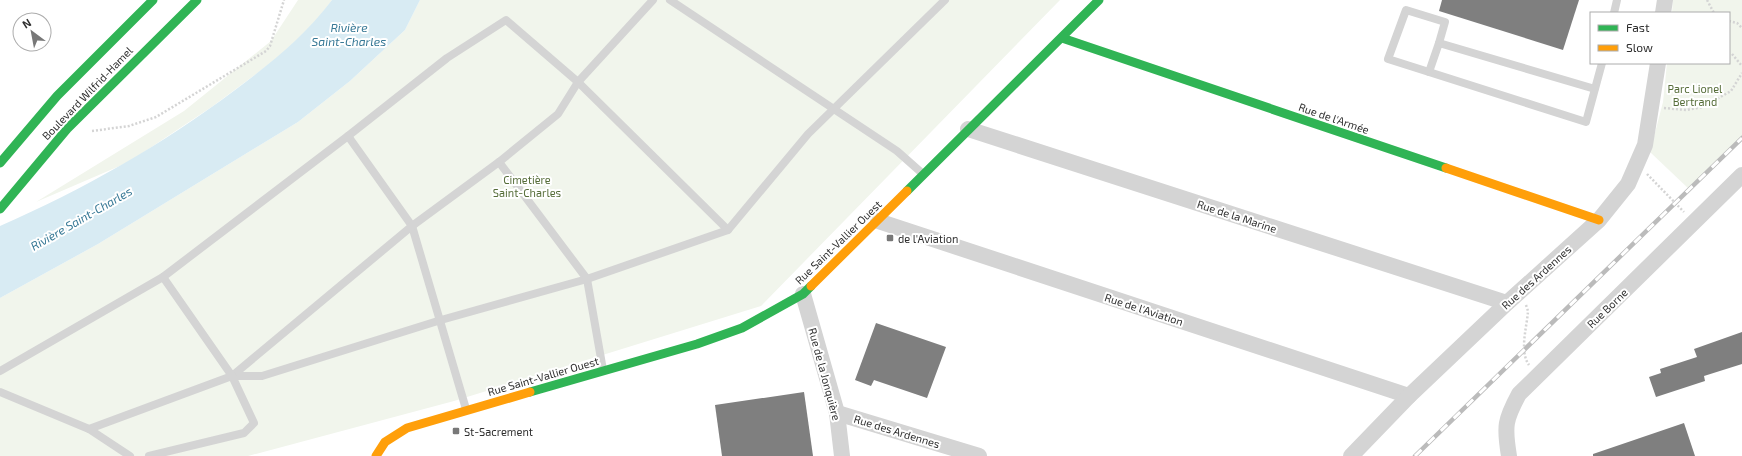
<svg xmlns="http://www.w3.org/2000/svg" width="1742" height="456" font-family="'Exo 2',sans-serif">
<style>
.green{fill:#f1f5ec}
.water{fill:#d8ebf3}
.building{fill:#7f7f7f}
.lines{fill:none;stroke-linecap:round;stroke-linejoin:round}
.path{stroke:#d4d4d4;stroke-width:2.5;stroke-dasharray:2 2;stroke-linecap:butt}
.lane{stroke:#d4d4d4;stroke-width:8}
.street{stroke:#d4d4d4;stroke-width:16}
.fast{stroke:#30b455;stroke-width:9}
.slow{stroke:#ff9f0a;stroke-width:9}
.rail-casing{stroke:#bbb;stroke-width:4.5}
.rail{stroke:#fff;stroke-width:3;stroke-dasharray:9;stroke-linecap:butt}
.poi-dot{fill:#787878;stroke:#fff;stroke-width:1.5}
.labels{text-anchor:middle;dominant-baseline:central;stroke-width:4;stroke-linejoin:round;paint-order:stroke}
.park-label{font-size:11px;fill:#566d39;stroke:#fff}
.street-label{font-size:11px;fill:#2f2f2f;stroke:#fff}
.poi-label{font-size:11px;fill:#2f2f2f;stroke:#fff;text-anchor:start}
.water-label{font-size:12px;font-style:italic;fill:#387996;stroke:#fff}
</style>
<rect width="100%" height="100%" fill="#fff"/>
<g class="green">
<polygon points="298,0 332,0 315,23 280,56 213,106 129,162 36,202 184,111 271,41"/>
<polygon points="420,0 1060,0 761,306 454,401 248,456 0,456 0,298 98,244 298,122 350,81 405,30"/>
<polygon points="1673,0 1742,0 1742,138 1689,189 1650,152 1663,102 1667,63 1729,63 1729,13 1672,13"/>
</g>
<path class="water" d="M332 0H420L405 30 350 81 298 122 98 244 0 298V226C84 189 162 145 235 90 272 62 304 37 332 0Z"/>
<g class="building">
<polygon points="1442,0 1579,0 1563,50 1439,11"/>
<polygon points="876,323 946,347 927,398 874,380 871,386 855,380"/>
<polygon points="1742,332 1742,364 1704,376 1705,381 1656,397 1649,377 1661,373 1660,369 1697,357 1694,349"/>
<polygon points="804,392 813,456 722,456 715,405"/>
<polygon points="1684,423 1695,456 1593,456 1593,454"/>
</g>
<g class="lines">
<g class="path">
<polyline points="1707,0 1714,13"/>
<polyline points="1729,21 1737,23 1742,28"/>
<polyline points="1732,54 1742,66"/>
<polyline points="1664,108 1686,110 1703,107 1731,91 1742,73"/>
<polyline points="92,131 129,126 156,117 266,51 270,46 284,0"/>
<polyline points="1647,174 1684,212"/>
<path d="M1526 305 1528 311C1527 327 1519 351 1529 365"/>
</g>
<g class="lane">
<polyline points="670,0 897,151 923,174"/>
<polyline points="1614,13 1617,0"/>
<polyline points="1429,72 1388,59 1406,10 1445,22 1439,43"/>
<polyline points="1595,89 1439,43 1429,72 1586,122 1602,63"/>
<polyline points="348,136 412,226 466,409"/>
<polyline points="499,162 587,279 603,370"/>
<polyline points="0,371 163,277 348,136 447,58 506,20 578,82 728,230"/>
<polyline points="232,376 412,226 499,162 558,114 578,82 653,0"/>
<polyline points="0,392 89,429 232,376 262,376 441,320 587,279 728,230 808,134 945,0"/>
<polyline points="89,429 130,456"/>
<polyline points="149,456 244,433 254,423 232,376 163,277"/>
</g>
<g class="street">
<polyline points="1663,13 1665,0"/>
<polyline points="968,129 1507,303"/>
<polyline points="878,221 1409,396"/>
<polyline points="803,294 837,413 842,456"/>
<polyline points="837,413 979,456"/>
<polyline points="1351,456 1409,396 1507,303 1599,220 1628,184 1645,145 1658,63"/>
<path d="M1509 456C1504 426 1505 420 1519 394L1742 175"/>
</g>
<g class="fast">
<polyline points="1062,38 1446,168"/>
<polyline points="0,163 57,96 153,0"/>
<polyline points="907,191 1099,0"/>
<polyline points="0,209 67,129 197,0"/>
<polyline points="530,392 697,344 742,328 803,294 811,286"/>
</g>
<g class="slow">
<polyline points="1446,168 1599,220"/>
<polyline points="811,286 907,191"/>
<polyline points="376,456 385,442 407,428 530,392"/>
</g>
<defs>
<polyline id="rail" points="1415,456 1742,138"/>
</defs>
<use href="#rail" class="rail-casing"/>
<use href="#rail" class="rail"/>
</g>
<g class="poi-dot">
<rect x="886" y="234" width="8" height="8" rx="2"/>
<rect x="452" y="427" width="8" height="8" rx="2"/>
</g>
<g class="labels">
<g class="park-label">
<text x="1695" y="88">Parc Lionel<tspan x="1695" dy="13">Bertrand</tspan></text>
<text x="527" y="179">Cimetière<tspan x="527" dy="13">Saint-Charles</tspan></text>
</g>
<g class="street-label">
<text transform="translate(87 93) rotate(-46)">Boulevard Wilfrid-Hamel</text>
<text transform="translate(1334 118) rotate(19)">Rue de l'Armée</text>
<text transform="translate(1237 216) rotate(18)">Rue de la Marine</text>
<text transform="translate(838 242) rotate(-44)">Rue Saint-Vallier Ouest</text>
<text transform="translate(1536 277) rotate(-42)">Rue des Ardennes</text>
<text transform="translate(1607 308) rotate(-44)">Rue Borne</text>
<text transform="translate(1144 309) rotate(18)">Rue de l'Aviation</text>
<text transform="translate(825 374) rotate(75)">Rue de la Jonquière</text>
<text transform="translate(543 376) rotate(-16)">Rue Saint-Vallier Ouest</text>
<text transform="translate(897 431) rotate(17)">Rue des Ardennes</text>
</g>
<g class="poi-label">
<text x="898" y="238">de l'Aviation</text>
<text x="464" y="431">St-Sacrement</text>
</g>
<g class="water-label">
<text x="349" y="27">Rivière<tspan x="349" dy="14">Saint-Charles</tspan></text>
<text transform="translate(81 218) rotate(-30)">Rivière Saint-Charles</text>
</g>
</g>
<rect x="1590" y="12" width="140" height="52" fill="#ffffff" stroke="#acacac"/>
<rect x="1598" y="25" width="20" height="6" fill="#30b455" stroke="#acacac"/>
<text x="1626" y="32" font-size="12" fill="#2f2f2f">Fast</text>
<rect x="1598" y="45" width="20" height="6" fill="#ff9f0a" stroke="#acacac"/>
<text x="1626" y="52" font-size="12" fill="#2f2f2f">Slow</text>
<g transform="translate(32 32) rotate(328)"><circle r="19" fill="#ffffff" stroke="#acacac"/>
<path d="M0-3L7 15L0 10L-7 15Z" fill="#787878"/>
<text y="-6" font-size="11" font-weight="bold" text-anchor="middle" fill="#2f2f2f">N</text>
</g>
</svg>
